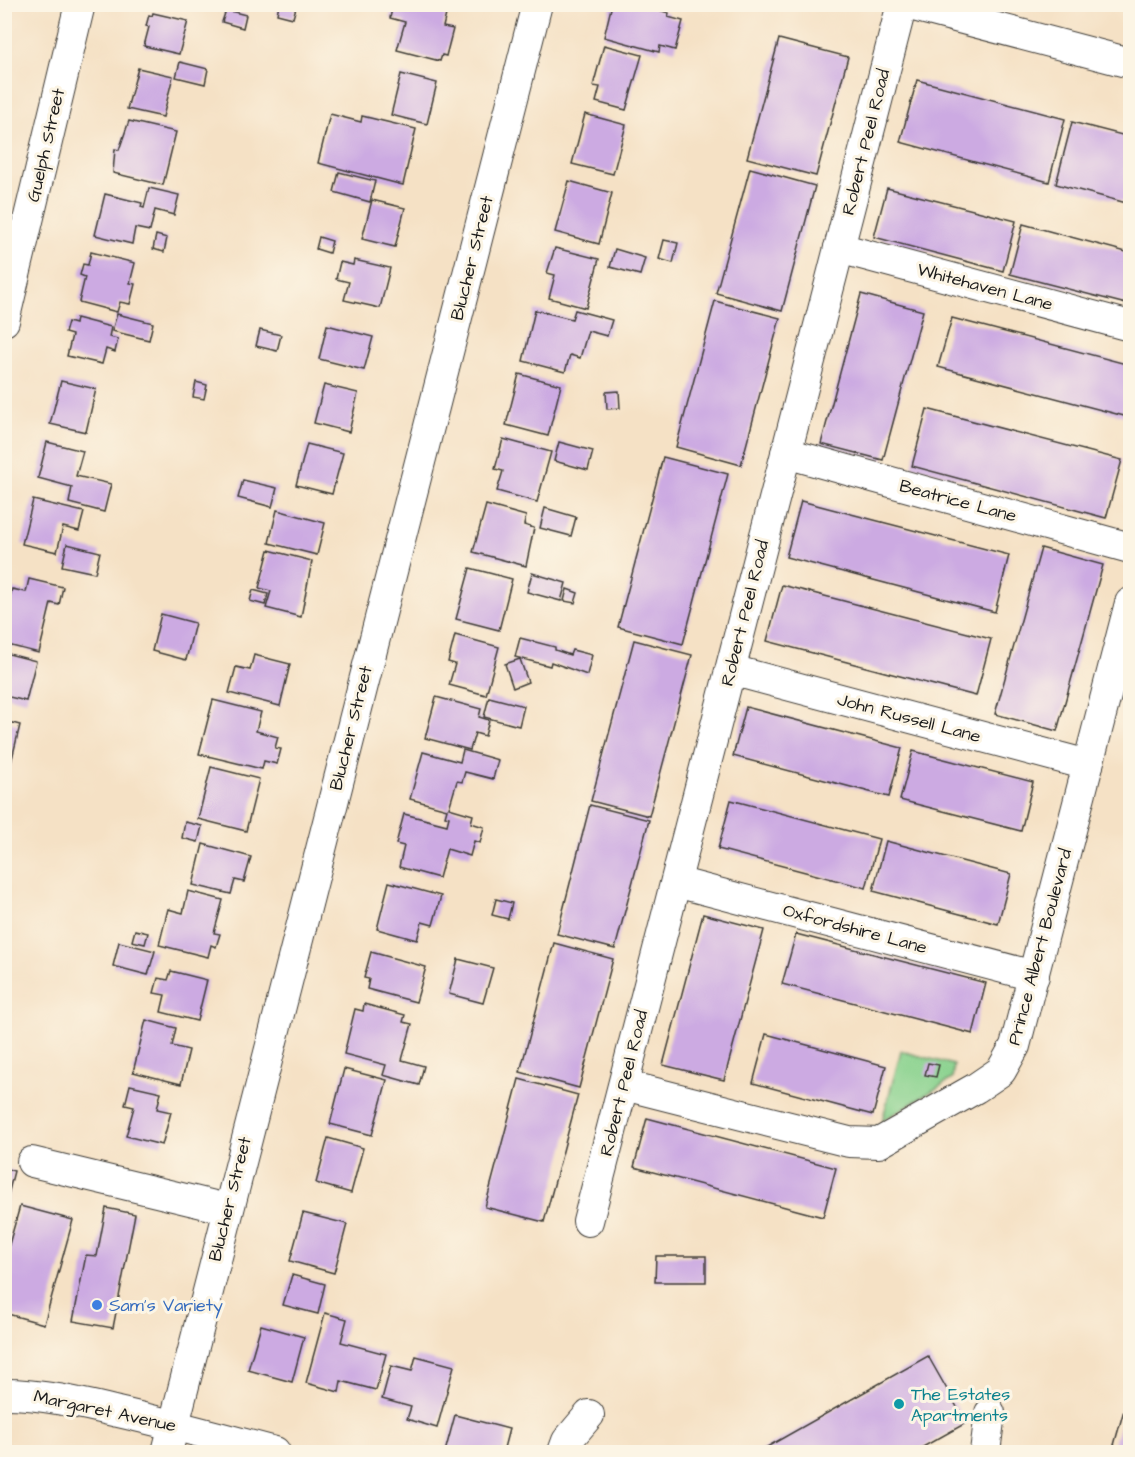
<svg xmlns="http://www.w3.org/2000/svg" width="1135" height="1457" font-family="'Architects Daughter',sans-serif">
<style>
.green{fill:#89d28e;stroke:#527755;stroke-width:1.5}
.building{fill:#ccaae2}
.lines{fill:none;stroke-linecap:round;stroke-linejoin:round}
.minor-casing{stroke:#3d3a35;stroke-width:32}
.minor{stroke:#fff;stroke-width:30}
.shop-dot{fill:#3f7fe0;stroke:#fcf5e5;stroke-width:2}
.culture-dot{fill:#0f9aa8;stroke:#fcf5e5;stroke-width:2}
.labels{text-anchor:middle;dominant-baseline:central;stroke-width:6;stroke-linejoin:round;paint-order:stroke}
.street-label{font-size:18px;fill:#1c1c1c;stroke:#fcf5e5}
.shop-label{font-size:18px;fill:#366cbe;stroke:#fcf5e5;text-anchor:start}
.culture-label{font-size:18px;fill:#0d838f;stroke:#fcf5e5;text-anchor:start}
</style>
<rect width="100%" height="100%" fill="#fcf5e5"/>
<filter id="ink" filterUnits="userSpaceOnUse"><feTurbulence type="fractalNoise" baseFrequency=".0167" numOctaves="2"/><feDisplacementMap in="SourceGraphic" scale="12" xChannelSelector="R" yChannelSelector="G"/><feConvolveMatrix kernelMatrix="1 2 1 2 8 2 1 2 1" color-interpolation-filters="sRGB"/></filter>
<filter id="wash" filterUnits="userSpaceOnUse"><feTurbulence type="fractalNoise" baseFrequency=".008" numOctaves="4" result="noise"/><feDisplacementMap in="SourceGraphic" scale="24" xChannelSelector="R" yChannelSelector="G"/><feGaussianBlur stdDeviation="1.35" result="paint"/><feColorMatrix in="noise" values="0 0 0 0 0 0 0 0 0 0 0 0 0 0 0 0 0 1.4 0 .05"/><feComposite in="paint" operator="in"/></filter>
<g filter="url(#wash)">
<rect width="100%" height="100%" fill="#f5e1c5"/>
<polygon class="green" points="901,1051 954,1065 952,1079 882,1121"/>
<g id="blocks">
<g class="building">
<polygon points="279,4 297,4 293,18 277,14"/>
<polygon points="393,4 448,6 443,27 453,29 446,56 442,55 440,61 397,50 405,22 390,18"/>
<polygon points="612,4 638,4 669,13 668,17 683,21 675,50 660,46 659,52 604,37"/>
<polygon points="226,10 246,15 243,28 222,22"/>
<polygon points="153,13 188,21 179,54 144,46 149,27 146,26 149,15 152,16"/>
<polygon points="779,39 848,57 816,176 747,158"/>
<polygon points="604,45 642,55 626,110 596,102 600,87 593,86"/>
<polygon points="180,62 208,69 205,84 176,77"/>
<polygon points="138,68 173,76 163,117 127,109"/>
<polygon points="401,74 437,83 427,124 391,115"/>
<polygon points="917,80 1065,119 1049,182 900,142"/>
<polygon points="330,114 361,122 362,116 416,129 403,185 318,163"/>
<polygon points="585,114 626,125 613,174 572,164"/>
<polygon points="129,121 176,132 163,185 113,173 115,149 119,150"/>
<polygon points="1072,122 1130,137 1130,204 1056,184"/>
<polygon points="750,168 815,186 782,311 716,293"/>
<polygon points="339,172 375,181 370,202 334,192"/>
<polygon points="569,181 612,193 599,244 555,232"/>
<polygon points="149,188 179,195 174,215 155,210 150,231 135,228 132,244 95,235 105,194 142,203 141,207 144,208"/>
<polygon points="887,188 1016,221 1003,271 874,237"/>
<polygon points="372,200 405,208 395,247 362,239"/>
<polygon points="1023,224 1130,253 1130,305 1010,274"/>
<polygon points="156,235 167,238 164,252 153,249"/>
<polygon points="319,237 332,241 329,253 316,249"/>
<polygon points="664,240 678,243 673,263 659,259"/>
<polygon points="555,248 599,259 586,308 549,298 555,275 547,273"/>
<polygon points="615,249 645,258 640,275 610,267"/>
<polygon points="91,252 135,263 130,283 135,284 130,304 120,302 117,312 79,302 85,277 80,275 83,264 88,265"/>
<polygon points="354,260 390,268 380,308 344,300 349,282 336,279 340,262 353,265"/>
<polygon points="861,294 923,311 883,460 821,444"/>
<polygon points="715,301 780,318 741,465 676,447"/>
<polygon points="535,310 572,319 575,310 612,320 607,336 588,331 580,358 570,355 565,372 523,361"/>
<polygon points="117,314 153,323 149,340 112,331"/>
<polygon points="76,318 111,327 109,337 118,339 115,352 106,349 102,364 67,356 72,335 65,333 68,322 75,324"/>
<polygon points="952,318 1130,365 1128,417 938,367"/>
<polygon points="327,325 373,337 364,370 319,359"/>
<polygon points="260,330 281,335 277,351 256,346"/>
<polygon points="519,374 561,385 548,436 506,425"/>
<polygon points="61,381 96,389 86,432 50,424"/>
<polygon points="196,382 207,385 204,399 193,397"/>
<polygon points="324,385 358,393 349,432 314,423"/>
<polygon points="619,391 620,408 607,409 606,392"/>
<polygon points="927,409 1122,460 1106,518 912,466"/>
<polygon points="503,439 551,452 537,502 497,491 503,471 495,469"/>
<polygon points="47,442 83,451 76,476 111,484 104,512 69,503 72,487 38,478"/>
<polygon points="559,442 593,451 588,470 554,461"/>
<polygon points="307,444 343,453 332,494 296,485"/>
<polygon points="663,457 728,474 683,644 618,627"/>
<polygon points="243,480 277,488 272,507 238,498"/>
<polygon points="33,500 84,512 79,531 63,527 57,552 22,544"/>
<polygon points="801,501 1009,555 995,612 786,557"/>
<polygon points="486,505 526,516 524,525 534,528 526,566 473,552"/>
<polygon points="545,508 576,517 571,536 540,528"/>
<polygon points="277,510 325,523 317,555 269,543"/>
<polygon points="67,544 100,552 95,573 62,566"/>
<polygon points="1041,548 1103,565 1057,731 995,714"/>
<polygon points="269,550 312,561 301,617 266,608 271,591 259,588"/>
<polygon points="470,568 512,579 499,630 456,619"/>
<polygon points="532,573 566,583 561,601 527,592"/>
<polygon points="29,579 63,587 59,605 51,603 39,653 4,644 4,620 12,589 26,592"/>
<polygon points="782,585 991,639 976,696 767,641"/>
<polygon points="567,589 578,593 575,603 564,601"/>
<polygon points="253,590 268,594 265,605 250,601"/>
<polygon points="161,614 195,623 186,660 152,651"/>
<polygon points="455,635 499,647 486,695 449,685 455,664 448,662"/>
<polygon points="520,638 555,647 555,650 570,655 572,650 592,655 587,675 551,662 550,666 515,657"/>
<polygon points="634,640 692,655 649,816 591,801"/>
<polygon points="5,653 36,661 26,701 5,696"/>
<polygon points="254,655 290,664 280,706 229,693 236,667 250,670"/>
<polygon points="520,659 528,682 513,688 505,664"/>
<polygon points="436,697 481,709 479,717 489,720 485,736 475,733 470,750 425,738"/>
<polygon points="489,697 524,706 519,726 484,717"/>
<polygon points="213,700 261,712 256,731 278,737 275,748 281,749 277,764 264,761 262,769 199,754"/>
<polygon points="746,707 902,748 889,797 733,756"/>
<polygon points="5,721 20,725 10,767 5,766"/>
<polygon points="463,750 498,760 493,779 465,772 462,782 457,781 449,808 473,815 471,823 484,827 480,843 474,841 470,856 447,849 439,878 399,867 404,846 396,844 404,814 447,825 449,817 445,816 447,809 410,799 423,752 460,762"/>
<polygon points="913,751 1033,782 1021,831 900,800"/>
<polygon points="211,767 259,779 246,831 198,819"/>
<polygon points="731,800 879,839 866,888 718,849"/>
<polygon points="590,805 649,820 615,949 557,934"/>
<polygon points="185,822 202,826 198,842 182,838"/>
<polygon points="886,841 1011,874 998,924 873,891"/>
<polygon points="203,844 251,857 244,882 235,880 231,894 193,885"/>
<polygon points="389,882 441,896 433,925 422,922 417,940 377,929"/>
<polygon points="188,891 223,900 214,933 220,934 216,947 211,945 208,957 159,945 168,909 183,913"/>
<polygon points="496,899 512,903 508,919 492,915"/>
<polygon points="703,914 764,930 724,1080 663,1065"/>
<polygon points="135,930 148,933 145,944 132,941"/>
<polygon points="796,934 986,983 973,1034 782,984"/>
<polygon points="119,942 155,951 148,975 113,966"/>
<polygon points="554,943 613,959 579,1088 520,1072"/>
<polygon points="371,952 426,967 416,1002 367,989 369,979 364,978"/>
<polygon points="458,959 493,968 483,1003 449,994"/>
<polygon points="171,971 207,980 197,1021 161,1012 165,995 154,993 158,978 168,980"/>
<polygon points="364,1004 405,1015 403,1022 412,1024 402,1060 424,1066 419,1085 383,1075 386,1065 344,1054 355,1009 363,1011"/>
<polygon points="146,1020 176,1028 172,1046 189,1050 181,1084 133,1072"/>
<polygon points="766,1034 886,1066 873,1115 753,1083"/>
<polygon points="928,1063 939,1065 936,1077 925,1075"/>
<polygon points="344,1069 387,1080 372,1135 330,1124"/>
<polygon points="519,1079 578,1095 544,1222 485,1207"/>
<polygon points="130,1085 161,1092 157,1109 171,1112 162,1145 126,1136 134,1107 125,1105"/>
<polygon points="647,1118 836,1168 823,1217 634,1167"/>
<polygon points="328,1138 363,1148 351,1193 316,1183"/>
<polygon points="4,1168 14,1171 5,1207 4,1207"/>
<polygon points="20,1206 73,1220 44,1324 4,1313 4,1262"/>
<polygon points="106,1208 135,1214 113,1328 73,1321 86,1255 97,1256"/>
<polygon points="303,1213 347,1224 334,1273 290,1261"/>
<polygon points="656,1256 706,1256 706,1282 655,1282"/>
<polygon points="292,1275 325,1284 318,1314 283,1305"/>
<polygon points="325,1313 347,1319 341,1342 386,1354 376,1390 341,1381 339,1392 306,1383"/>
<polygon points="261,1325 304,1337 292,1382 248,1370"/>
<polygon points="416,1356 454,1366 437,1428 407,1419 411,1407 382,1399 391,1366 412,1371"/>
<polygon points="928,1356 966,1423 914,1452 758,1452"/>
<polygon points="1130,1389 1130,1452 1112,1452"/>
<polygon points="455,1415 509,1429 503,1452 445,1452"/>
</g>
</g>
</g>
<g filter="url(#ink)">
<use href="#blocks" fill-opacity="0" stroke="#3d3a35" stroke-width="1.5"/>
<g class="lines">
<defs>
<g id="minor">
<polyline points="906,4 1130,63"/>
<polyline points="839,248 1130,326"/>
<polyline points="4,321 80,4"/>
<polyline points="786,453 1130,548"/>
<polyline points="731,670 1088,765"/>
<polyline points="676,882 1034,976"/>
<polyline points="624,1085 849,1142 879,1143 976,1088 1001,1071 1015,1046 1130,603"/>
<polyline points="32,1162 227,1209"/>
<polyline points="588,1221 902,4"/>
<path d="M4 1394C43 1394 80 1403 118 1412 171 1424 223 1438 275 1452"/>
<polyline points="167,1452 537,4"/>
<polyline points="563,1452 567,1441 589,1415"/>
<polyline points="985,1452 990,1413"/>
</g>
</defs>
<use href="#minor" class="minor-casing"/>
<use href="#minor" class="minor"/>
</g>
</g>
<circle class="shop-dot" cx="97" cy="1305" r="6"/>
<circle class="culture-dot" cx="899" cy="1404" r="6"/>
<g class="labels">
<g class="street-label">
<text transform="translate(866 142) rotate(-76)">Robert Peel Road</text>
<text transform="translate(46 145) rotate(-77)">Guelph Street</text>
<text transform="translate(472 258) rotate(-76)">Blucher Street</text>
<text transform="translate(985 287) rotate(15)">Whitehaven Lane</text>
<text transform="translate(958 501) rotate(15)">Beatrice Lane</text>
<text transform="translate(745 613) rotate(-76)">Robert Peel Road</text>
<text transform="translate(909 718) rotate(15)">John Russell Lane</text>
<text transform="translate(351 728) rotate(-76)">Blucher Street</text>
<text transform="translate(855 929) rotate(15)">Oxfordshire Lane</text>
<text transform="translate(1040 947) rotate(-75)">Prince Albert Boulevard</text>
<text transform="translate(624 1083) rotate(-76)">Robert Peel Road</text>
<text transform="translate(230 1199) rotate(-76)">Blucher Street</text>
<text transform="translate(105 1411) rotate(12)">Margaret Avenue</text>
</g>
<g class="shop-label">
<text x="109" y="1305">Sam's Variety</text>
</g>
<g class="culture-label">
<text x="911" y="1394">The Estates<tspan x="911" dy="21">Apartments</tspan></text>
</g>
</g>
<rect width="1135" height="1457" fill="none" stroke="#fcf5e5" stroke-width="24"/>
</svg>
